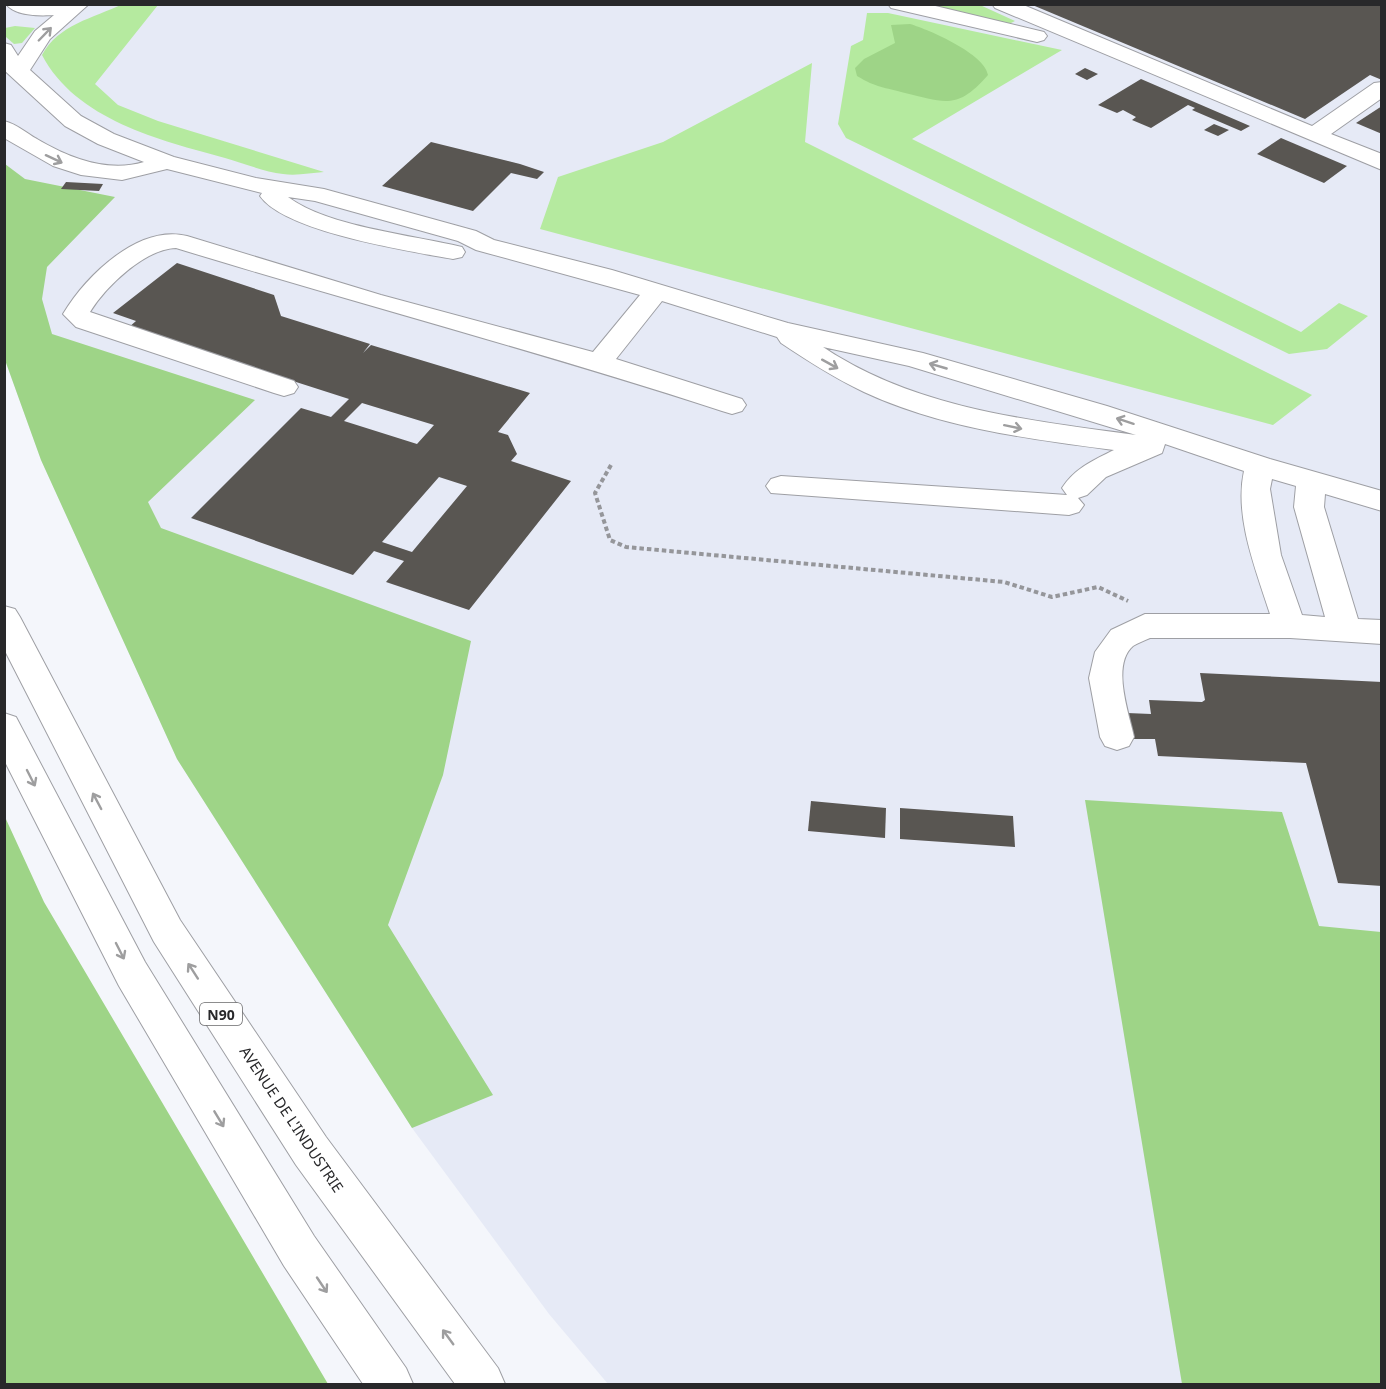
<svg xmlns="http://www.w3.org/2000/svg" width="1386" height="1389" font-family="'Noto Sans',sans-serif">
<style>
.built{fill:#e6eaf6}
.green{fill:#b5ea9f}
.forest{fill:#9ed487}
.building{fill:#595652;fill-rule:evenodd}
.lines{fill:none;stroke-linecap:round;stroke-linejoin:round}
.minor-casing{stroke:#9e9fa4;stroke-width:2}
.major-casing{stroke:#9e9fa4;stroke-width:2}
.path{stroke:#95969a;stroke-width:4;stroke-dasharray:4.5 3;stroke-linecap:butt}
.minor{fill:#fff;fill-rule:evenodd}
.major{fill:#fff;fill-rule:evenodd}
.oneway{stroke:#9e9e9f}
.labels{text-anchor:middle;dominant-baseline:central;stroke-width:6;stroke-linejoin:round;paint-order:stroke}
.shield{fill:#fff;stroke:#68686a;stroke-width:1.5}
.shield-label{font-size:14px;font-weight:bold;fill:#28282a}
.street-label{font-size:15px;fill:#28282a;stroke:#fff}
</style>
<rect width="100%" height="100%" fill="#f4f6fb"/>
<polygon class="built" points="5,5 1381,5 1381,1384 608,1384 549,1314 412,1128 177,759 41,460 5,360"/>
<g class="green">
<path d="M123 4 158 5 95 84 118 105 158 121 324 172C311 173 296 176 283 174 264 172 243 163 225 158 160 140 76 120 42 55 58 25 93 18 123 4Z"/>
<polygon points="924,5 980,5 1015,21 1009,24"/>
<polygon points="867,13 888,13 1062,50 912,139 1301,332 1339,303 1368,316 1327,349 1289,354 846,138 838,124 851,46 863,40"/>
<polygon points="15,26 35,28 22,43 14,44 6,37 5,28"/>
<polygon points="812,63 805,142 1312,395 1273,425 540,229 558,177 663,142"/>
</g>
<g class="forest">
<path d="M910 24C930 30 985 54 988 75 957 111 944 102 905 93 884 87 877 88 857 76L855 68 864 59 895 43 891 25Z"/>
<polygon points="5,164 25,179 115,197 47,267 42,299 52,334 255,400 148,502 161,528 471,641 443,775 388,925 493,1095 412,1128 177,759 41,460 5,360"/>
<polygon points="1085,800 1282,812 1319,926 1381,932 1381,1384 1182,1384"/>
<polygon points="5,817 44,902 328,1384 5,1384"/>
</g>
<g class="building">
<polygon points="1030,4 1382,4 1382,80 1370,75 1305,119"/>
<polygon points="1085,68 1098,74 1087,80 1075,74"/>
<polygon points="1141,79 1250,126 1241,131 1192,110 1195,108 1188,105 1151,128 1132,120 1136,117 1123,110 1117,113 1098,105"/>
<polygon points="1382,106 1382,134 1356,123"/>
<polygon points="1214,124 1229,130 1218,136 1204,130"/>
<polygon points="1281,138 1347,166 1324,183 1257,154"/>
<polygon points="431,142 520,164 544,172 537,179 511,173 473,211 382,186"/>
<polygon points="66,182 103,184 99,191 61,189"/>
<path d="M177 263 274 295 281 316 370 344 363 353 371 345 530 393 498 432 508 435 517 454 511 461 571 481 469 610 386 582 404 561 374 551 353 575 191 518 301 408 331 417 349 399 128 328 136 321 113 313ZM362 403 434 425 417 444 344 421ZM439 477 467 486 412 552 382 542Z"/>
<polygon points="1200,673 1382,682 1382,886 1338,883 1306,763 1158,756 1155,739 1130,739 1127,713 1151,714 1149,700 1202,702 1205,700"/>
<polygon points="811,801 886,808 885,838 808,831"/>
<polygon points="900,808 1013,816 1015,847 900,839"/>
</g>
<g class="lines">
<defs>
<g id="minor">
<path d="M6 4H89L50 39 30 70 81 116 114 134 174 157 256 178 324 189 476 231 494 240 612 270 788 323 923 353 1107 406 1270 459 1382 491V511L1325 494 1324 507 1358 619 1382 620V644L1290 638H1150C1145 640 1138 643 1133 646 1111 665 1129 713 1134 737L1129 746 1117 750 1105 746 1100 737 1089 678 1095 652 1111 630 1145 614H1270C1256 570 1234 517 1244 471L1165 444 1162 453 1106 477 1087 495 1078 498 1084 505 1079 512 1069 515 771 493 766 486 771 479 781 476 1067 495 1062 488C1075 468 1094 460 1114 450 1030 439 941 428 864 392 834 378 808 361 781 343L777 337 662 301 616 359 742 399 746 405 742 411 732 414 722 411C542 352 358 304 176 248 145 249 106 286 90 312L294 381 298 387 294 393 284 396 274 393 76 327 63 314C86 276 138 224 187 236L381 295 593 352 640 295 476 250 458 241 315 201 288 197C328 227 413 235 462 247L465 252 462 257 453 259C409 251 285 232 260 196L262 193 167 169 122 180 81 175 53 166 4 138V121C17 124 26 133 37 139 69 158 107 173 144 162L98 144 65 126 4 70V43L11 45 18 56 35 31 54 15C40 16 15 16 6 4ZM823 347 909 366 1136 435C1028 420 916 409 823 347ZM1272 479 1296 486 1294 507 1325 617 1302 615 1281 555 1270 489Z"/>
<polygon points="888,4 927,4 1044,32 1047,36 1044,40 1037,42 891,8"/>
<polygon points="992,4 1021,4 1312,126 1374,83 1382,82 1382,98 1331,134 1382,154 1382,170 995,8"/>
</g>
<g id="major">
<polygon points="4,606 15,609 20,617 180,920 326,1137 498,1368 505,1384 455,1384 296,1165 154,942 4,649"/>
<polygon points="4,713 16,717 145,962 314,1236 406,1368 413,1384 363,1384 284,1266 119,986 4,760"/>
</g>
</defs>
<use href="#minor" class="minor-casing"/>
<use href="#major" class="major-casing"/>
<polyline class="path" points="611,465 595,493 610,540 626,547 1004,582 1052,597 1098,587 1128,601"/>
<use href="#minor" class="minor"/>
<use href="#major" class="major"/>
</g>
<defs><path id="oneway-shaft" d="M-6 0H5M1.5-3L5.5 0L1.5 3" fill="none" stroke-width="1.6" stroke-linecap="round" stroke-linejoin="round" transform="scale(1.5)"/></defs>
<g class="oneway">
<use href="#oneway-shaft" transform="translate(45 34) rotate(-46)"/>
<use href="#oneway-shaft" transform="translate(54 159) rotate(25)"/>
<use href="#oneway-shaft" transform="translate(830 364) rotate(29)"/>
<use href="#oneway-shaft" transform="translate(938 366) rotate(-164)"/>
<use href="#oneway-shaft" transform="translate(1125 421) rotate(-162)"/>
<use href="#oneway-shaft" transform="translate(1013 427) rotate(12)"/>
<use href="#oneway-shaft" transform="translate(31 778) rotate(63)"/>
<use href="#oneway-shaft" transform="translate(97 801) rotate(-118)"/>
<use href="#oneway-shaft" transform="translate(120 951) rotate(63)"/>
<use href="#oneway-shaft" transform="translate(193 971) rotate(-123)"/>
<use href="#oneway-shaft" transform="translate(219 1119) rotate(59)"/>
<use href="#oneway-shaft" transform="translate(322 1285) rotate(56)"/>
<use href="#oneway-shaft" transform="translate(448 1337) rotate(-126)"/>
</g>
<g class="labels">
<rect class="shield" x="200" y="1003" width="42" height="22" rx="4.5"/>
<g class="shield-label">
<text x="221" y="1014">N90</text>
</g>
<g class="street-label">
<text transform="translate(292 1119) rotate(56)">AVENUE DE L'INDUSTRIE</text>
</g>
</g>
<rect width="1386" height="1389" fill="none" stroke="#28282a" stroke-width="12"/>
</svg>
